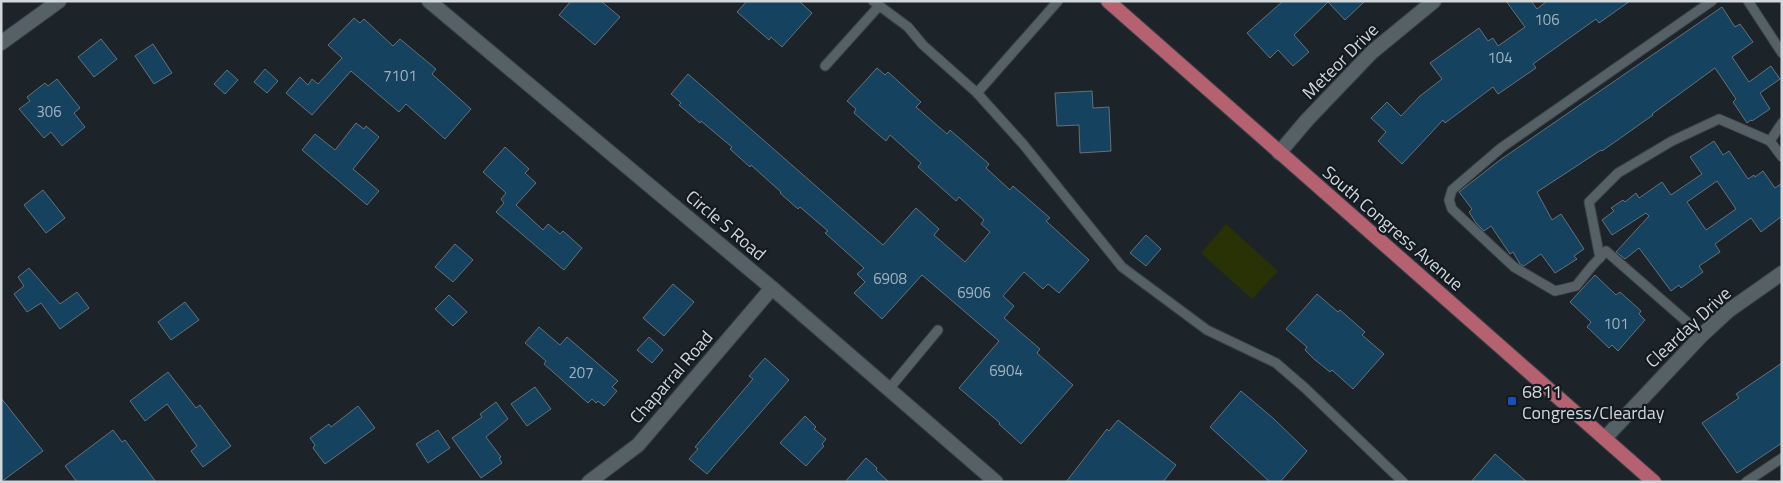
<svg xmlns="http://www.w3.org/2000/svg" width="1783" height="483" font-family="'Titillium Web',sans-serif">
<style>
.green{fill:#283205}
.building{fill:#15425f;stroke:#667077;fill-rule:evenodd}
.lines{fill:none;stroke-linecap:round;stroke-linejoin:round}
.service-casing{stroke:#3b4247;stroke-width:11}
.minor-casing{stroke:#3b4247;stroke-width:16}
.primary-casing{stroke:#3b4247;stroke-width:16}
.service{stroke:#566067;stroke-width:9}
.minor{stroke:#566067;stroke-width:14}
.primary{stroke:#b5616f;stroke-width:14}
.transit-dot{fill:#1a4fb4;stroke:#131b21;stroke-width:2}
.labels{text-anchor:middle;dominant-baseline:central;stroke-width:4.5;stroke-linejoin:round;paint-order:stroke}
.number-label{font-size:15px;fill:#a2b2bc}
.street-label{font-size:18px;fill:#d1d7db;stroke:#131b21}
.poi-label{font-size:18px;fill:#d1d7db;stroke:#131b21;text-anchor:start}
</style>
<rect width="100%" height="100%" fill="#1c242a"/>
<polygon class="green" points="1226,224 1278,271 1252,299 1201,253"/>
<g class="building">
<polygon points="571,1 601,1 620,17 595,45 559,15"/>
<polygon points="747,1 799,1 812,13 782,47 771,37 769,40 737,12"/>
<polygon points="1283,1 1365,1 1345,20 1328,2 1294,35 1309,52 1293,66 1278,50 1270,58 1247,33"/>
<polygon points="1506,1 1531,1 1537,9 1547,1 1630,1 1599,23 1596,19 1533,64 1536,68 1498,94 1493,87 1445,123 1443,120 1402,164 1378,141 1386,132 1371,118 1387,102 1401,116 1420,96 1442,79 1430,63 1479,28 1488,41 1493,38 1498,46 1525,27"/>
<polygon points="1722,7 1735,27 1740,24 1753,42 1732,57 1749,82 1771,66 1780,79 1760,93 1770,109 1752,121 1751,120 1747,123 1733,102 1736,99 1715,68 1652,114 1653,115 1602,151 1601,150 1537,192 1552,220 1561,214 1584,249 1574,256 1577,259 1555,273 1541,254 1524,266 1520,264 1513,252 1510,254 1491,226 1484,231 1476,223 1469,212 1472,209 1459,192 1500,160"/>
<polygon points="354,18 360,23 364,19 393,46 400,39 436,69 432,74 471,109 445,139 406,104 399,112 351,71 312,115 286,93 300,77 308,85 312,79 318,84 342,58 328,45"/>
<polygon points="101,39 117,59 94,77 78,57"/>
<polygon points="153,44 172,73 154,84 135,56"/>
<polygon points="877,68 885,75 888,72 921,102 916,107 947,134 950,130 989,164 986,168 1010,190 1013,186 1050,218 1046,221 1089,260 1059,293 1048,284 1043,289 1024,272 1003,296 1014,306 1004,318 1040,349 1037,353 1073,385 1021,444 999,424 1000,423 959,388 999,341 922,275 882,319 854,293 865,282 857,274 864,268 825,233 828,231 800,207 798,209 780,193 781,192 751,165 750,167 730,149 732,147 701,121 700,123 679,105 681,103 671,94 688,74 883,245 916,208 939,229 934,235 965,262 990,232 981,224 984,220 959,197 956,201 918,167 921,163 890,135 886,141 872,129 854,113 856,109 847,101"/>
<polygon points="265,69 278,81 267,93 254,82"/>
<polygon points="227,70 238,80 225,94 214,84"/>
<polygon points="57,79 80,108 74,113 85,127 62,146 51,132 44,138 19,109 30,101 27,97 45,83 48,86"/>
<polygon points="1092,91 1093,108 1109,107 1111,151 1080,153 1079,125 1057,126 1055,93"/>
<polygon points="356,123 364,129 366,126 379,137 353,169 379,191 367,205 302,150 315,134 335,150"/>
<path d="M1714 141 1723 155 1729 151 1748 179 1754 175 1755 177 1763 171 1775 188 1782 183V216L1761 232 1751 218 1715 244 1720 252 1699 266 1703 272 1681 288 1679 285 1671 291 1639 248 1625 259 1616 252 1649 216 1646 213 1612 235 1602 220 1614 211 1611 208 1623 200 1625 202 1636 193 1639 198 1662 182 1671 195 1702 174 1690 157ZM1717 181 1736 209 1706 230 1687 202Z"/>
<polygon points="505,147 529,169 525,173 536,183 516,205 543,230 548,224 560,234 563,231 582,248 564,270 496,212 504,203 501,199 506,193 483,172"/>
<polygon points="43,190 65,218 46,233 24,205"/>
<polygon points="1146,235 1161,249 1146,266 1130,253"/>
<polygon points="455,244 473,260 453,282 435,267"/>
<polygon points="29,268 60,304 77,292 89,308 60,329 41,303 27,312 14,294 24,286 18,277"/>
<polygon points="1595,275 1616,295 1620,292 1641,311 1639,314 1645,320 1618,351 1612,345 1609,348 1587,327 1591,322 1570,302"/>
<polygon points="673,284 694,302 664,336 643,318"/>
<polygon points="1317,294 1338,312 1340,310 1365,332 1362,335 1384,354 1353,389 1332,370 1330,372 1314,359 1305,350 1307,347 1286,329"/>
<polygon points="449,295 467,312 453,326 435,309"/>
<polygon points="185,302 199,320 171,340 158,322"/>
<polygon points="539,327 560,345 567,337 618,381 612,387 617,391 604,406 598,401 596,403 592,399 588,403 544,364 546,361 525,343"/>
<polygon points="649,337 663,350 652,363 637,350"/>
<polygon points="765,358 789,380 707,474 689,459 698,449 695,447 753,379 749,376"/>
<polygon points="1782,363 1782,443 1737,473 1702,423 1739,398 1736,394"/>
<polygon points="168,372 196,408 200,405 231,446 203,467 191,451 197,446 167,404 145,421 130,401"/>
<polygon points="535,387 551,409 527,426 511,404"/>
<polygon points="1241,391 1274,419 1307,451 1280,482 1270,482 1210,427"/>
<polygon points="1,398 43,451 1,482"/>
<polygon points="496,402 508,419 486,437 501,457 499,458 502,463 481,478 452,438 482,417 480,414"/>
<polygon points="358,406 375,428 325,464 313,448 315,445 310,438 329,424 331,427"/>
<polygon points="805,416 816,427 814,429 826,439 822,444 824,446 806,466 780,443"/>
<polygon points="1118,420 1176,465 1163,482 1066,482 1107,429 1109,431"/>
<polygon points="113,430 122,442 125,440 156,482 77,482 65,466"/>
<polygon points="438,430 450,448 428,463 416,444"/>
<polygon points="1495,454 1527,482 1471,482"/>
<polygon points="866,458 877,468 876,470 889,482 845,482"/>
</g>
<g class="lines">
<defs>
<g id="service">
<polyline points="873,1 908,27 923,45 977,93 1023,144 1122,267 1207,330 1276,363 1305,388 1403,482"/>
<polyline points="1748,1 1782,53"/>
<polyline points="825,66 879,6"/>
<polyline points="977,93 1058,1"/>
<polyline points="1782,123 1770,141 1782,157"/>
<polyline points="1600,258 1589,202 1618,173 1672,141 1719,119 1770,141"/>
<polyline points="1702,335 1606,251 1592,266 1576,286 1555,291 1514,267 1452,209 1449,200 1452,190 1501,148 1712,1"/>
<polyline points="889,389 938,330"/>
<polyline points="1746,482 1782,458"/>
</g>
<g id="minor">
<polyline points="429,1 772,288 996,482"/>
<polyline points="1,43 59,1"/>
<polyline points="1279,153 1307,120 1372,52 1434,1"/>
<polyline points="1605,438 1702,335 1728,311 1782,273"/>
<polyline points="589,482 638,445 772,288"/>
</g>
<polyline id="primary" points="1108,1 1654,482"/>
</defs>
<use href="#service" class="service-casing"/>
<use href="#minor" class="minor-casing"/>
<use href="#primary" class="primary-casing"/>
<use href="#service" class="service"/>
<use href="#minor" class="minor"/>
<use href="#primary" class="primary"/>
</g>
<rect class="transit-dot" x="1507" y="396" width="10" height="10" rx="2.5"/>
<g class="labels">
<g class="number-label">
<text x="1547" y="19">106</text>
<text x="1500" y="57">104</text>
<text x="400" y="75">7101</text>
<text x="49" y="111">306</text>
<text x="890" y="278">6908</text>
<text x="974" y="292">6906</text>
<text x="1616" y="323">101</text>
<text x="1006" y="370">6904</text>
<text x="581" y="372">207</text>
</g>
<g class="street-label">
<text transform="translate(1340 61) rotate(-45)">Meteor Drive</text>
<text transform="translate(726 225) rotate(40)">Circle S Road</text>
<text transform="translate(1393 228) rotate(41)">South Congress Avenue</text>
<text transform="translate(1688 327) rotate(-43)">Clearday Drive</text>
<text transform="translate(671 377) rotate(-49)">Chaparral Road</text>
</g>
<g class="poi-label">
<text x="1522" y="391">6811<tspan x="1522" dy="21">Congress/Clearday</tspan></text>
</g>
</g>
<rect width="1783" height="483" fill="none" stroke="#d1d7db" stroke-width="5"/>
</svg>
